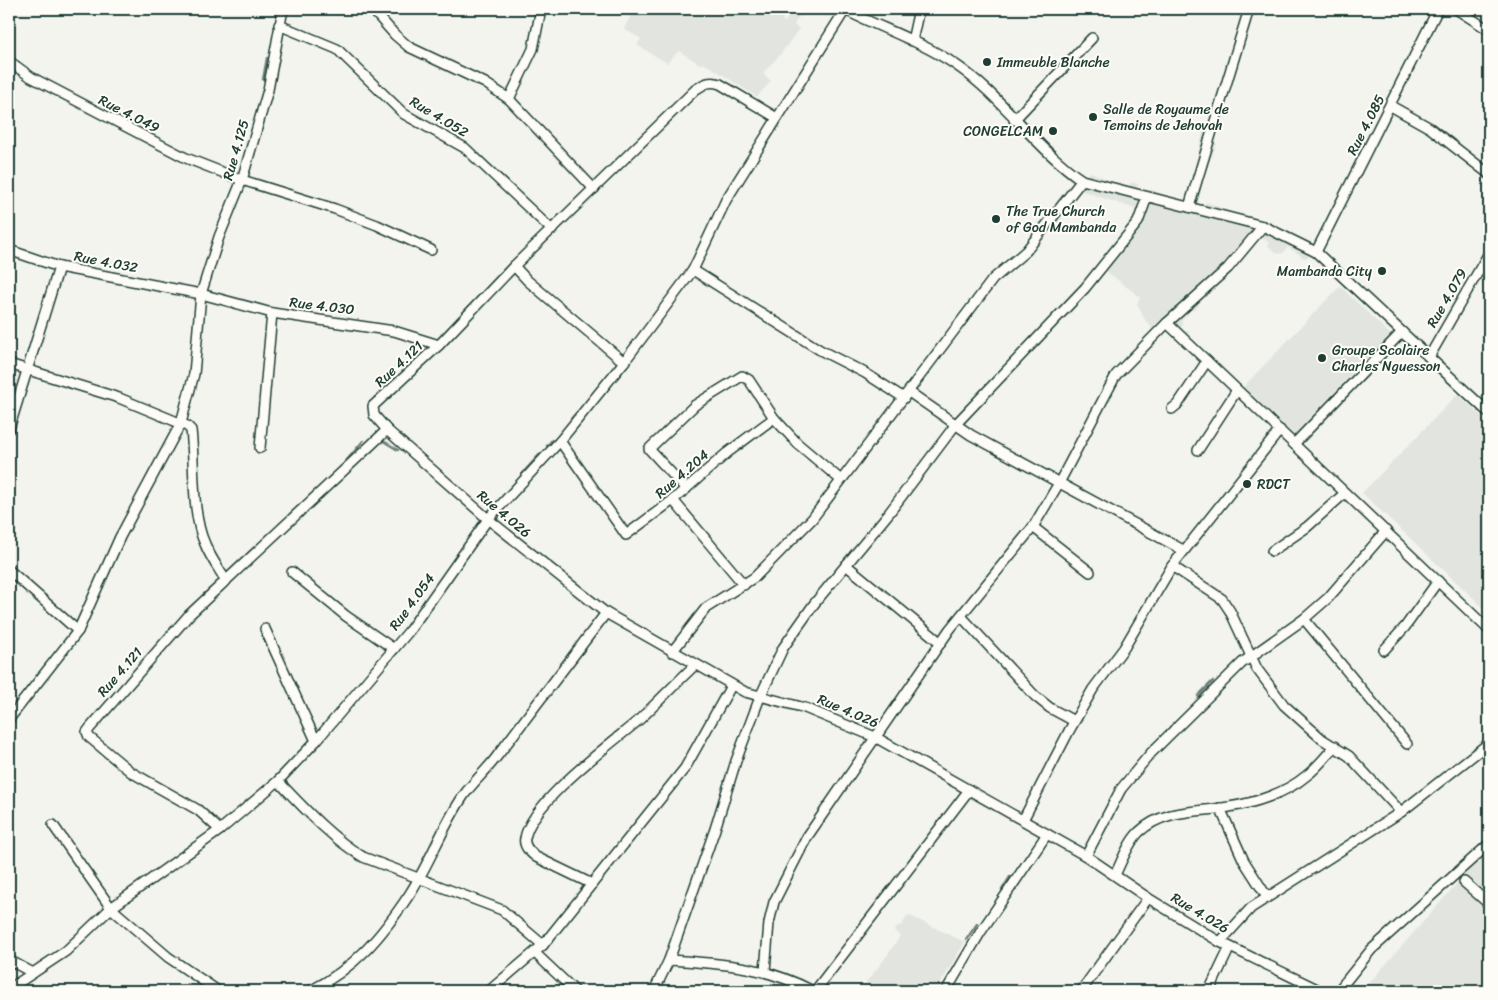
<svg xmlns="http://www.w3.org/2000/svg" width="1498" height="1000" font-family="Sriracha,sans-serif">
<style>
.built{fill:#e2e5df}
.lines{fill:none;stroke-linecap:round;stroke-linejoin:round}
.stream{stroke:#6e8179;stroke-width:2.5}
.street-casing{stroke:#1f3d34;stroke-width:12}
.street{stroke:#fdfcf7;stroke-width:9}
.poi-dot{fill:#1f3d34;stroke:#fdfcf7;stroke-width:2}
.labels{text-anchor:middle;dominant-baseline:central;stroke-width:4;stroke-linejoin:round;paint-order:stroke}
.poi-label{font-size:14px;fill:#1f3d34;stroke:#fdfcf7;text-anchor:start}
.street-label{font-size:14px;fill:#1f3d34;stroke:#fdfcf7}
</style>
<rect width="100%" height="100%" fill="#f4f4ef"/>
<filter id="ink" filterUnits="userSpaceOnUse"><feTurbulence type="fractalNoise" baseFrequency=".02" numOctaves="2"/><feDisplacementMap in="SourceGraphic" scale="10" xChannelSelector="R" yChannelSelector="G"/><feConvolveMatrix kernelMatrix="1 2 1 2 8 2 1 2 1" color-interpolation-filters="sRGB"/></filter>
<g filter="url(#ink)">
<g class="built">
<polygon points="634,9 787,9 782,20 785,22 790,12 800,15 794,25 799,29 780,55 763,73 771,81 757,97 712,68 703,63 701,65 679,51 667,63 637,45 641,39 624,29"/>
<polygon points="1203,132 1217,144 1206,169 1198,203 1204,206 1206,202 1217,206 1316,254 1304,258 1288,247 1283,253 1278,254 1268,246 1269,243 1265,240 1261,238 1257,240 1223,275 1225,280 1214,287 1198,303 1199,305 1194,310 1192,308 1181,321 1183,324 1181,327 1185,332 1188,330 1190,332 1180,341 1166,327 1157,335 1145,320 1137,304 1140,297 1107,272 1103,262 1115,242 1119,241 1127,230 1133,219 1135,209 1077,189 1079,180 1091,172 1117,184 1119,182 1129,186 1131,182 1138,184 1137,189 1153,190 1164,195 1167,200 1184,205 1193,177 1191,176 1194,172"/>
<polygon points="1340,286 1391,335 1373,352 1375,355 1367,363 1364,361 1294,435 1243,387"/>
<polygon points="1458,394 1489,423 1489,613 1362,493"/>
<polygon points="1489,851 1489,991 1362,991 1468,871"/>
<polygon points="908,915 965,942 936,991 859,991 886,957 900,936 894,931 899,925 901,926"/>
</g>
<g class="lines">
<g class="stream">
<polyline points="263,80 267,58"/>
<polyline points="571,419 577,412"/>
<polyline points="380,439 398,450"/>
<polyline points="547,446 552,440"/>
<polyline points="347,460 363,441"/>
<polyline points="521,475 540,454"/>
<polyline points="290,514 298,507"/>
<polyline points="495,521 504,511"/>
<polyline points="1198,696 1213,681"/>
<polyline points="1002,890 1010,877"/>
<polyline points="966,940 977,924"/>
</g>
<defs>
<g id="street">
<polyline points="372,9 395,35 409,47 485,83 509,99 594,189"/>
<path d="M843 9C880 28 921 41 956 65 1003 97 1035 148 1082 180L1263 226 1316 252 1489 413"/>
<polyline points="1456,9 1489,30"/>
<polyline points="279,25 337,49 404,114 465,148 552,230"/>
<polyline points="912,41 919,9"/>
<polyline points="9,61 31,77 186,158 242,180 335,209 377,225 431,250"/>
<polyline points="509,99 533,49 541,9"/>
<polyline points="1391,106 1430,128 1489,174"/>
<polyline points="1014,120 1092,38"/>
<polyline points="1189,207 1249,9"/>
<polyline points="9,250 59,267 201,294 272,313 394,331 439,345"/>
<polyline points="1316,252 1438,9"/>
<polyline points="514,266 528,281 624,362"/>
<polyline points="693,270 820,350 865,373 904,398"/>
<polyline points="1167,323 1489,630"/>
<polyline points="1429,357 1489,253"/>
<path d="M9 364 119 398 187 426 191 430C195 463 191 514 205 544 210 557 219 569 226 581"/>
<polyline points="909,392 971,435 1183,550"/>
<polyline points="1172,409 1178,404 1207,361"/>
<polyline points="9,429 59,267"/>
<polyline points="387,430 488,519 606,613 745,692 805,708 875,737 1086,856 1148,898 1220,942 1321,991"/>
<polyline points="560,441 626,535 673,500 727,453 774,418 798,444 841,480"/>
<polyline points="1294,444 1402,332"/>
<polyline points="260,448 272,313"/>
<polyline points="1198,450 1237,390"/>
<polyline points="686,489 649,449 695,405 742,376 749,380 774,418"/>
<polyline points="673,500 744,585"/>
<polyline points="1033,527 1090,572"/>
<polyline points="1272,551 1307,527 1345,493"/>
<polyline points="846,565 941,643"/>
<polyline points="1172,566 1222,599 1230,611 1257,669 1284,705 1322,739 1349,756 1401,812"/>
<polyline points="9,570 78,631"/>
<polyline points="292,572 346,616 394,649"/>
<polyline points="961,616 1035,696 1050,708 1074,721"/>
<polyline points="1304,619 1407,744"/>
<polyline points="265,629 316,741"/>
<polyline points="1384,650 1405,627 1438,581"/>
<polyline points="672,652 706,608 755,577 812,519 993,279 1026,251 1082,180"/>
<polyline points="9,719 78,631 120,537 181,423 194,374 201,294 219,237 242,180 268,90 283,9"/>
<path d="M278 781C304 808 330 837 363 857L502 910 543 945"/>
<polyline points="1220,808 1244,861 1267,897"/>
<polyline points="1023,820 1069,731 1093,689 1124,648 1172,566 1280,430"/>
<polyline points="53,825 111,908 168,957 218,991"/>
<path d="M220 830 198 810 131 772 89 737 87 732 90 728 189 615 387 430 374 415 373 406 439 345 514 266 695 90C704 84 709 80 720 84L777 118"/>
<polyline points="1086,856 1121,789 1151,753 1242,663 1304,619 1328,598 1386,531"/>
<path d="M1115 875C1122 861 1128 843 1139 832 1165 808 1197 813 1229 807 1255 803 1286 793 1306 776 1317 768 1326 756 1335 746"/>
<polyline points="1464,882 1489,904"/>
<path d="M592 884 536 857C530 852 523 846 525 838 532 801 611 744 640 719 659 701 676 683 695 665"/>
<polyline points="1220,942 1251,908 1401,812 1489,743"/>
<polyline points="535,953 575,991"/>
<polyline points="9,960 33,973"/>
<path d="M669 960C724 964 762 965 813 991"/>
<polyline points="765,971 769,923 774,902 807,837 950,629 1033,527 1059,483 1116,375 1167,323 1228,268 1263,226"/>
<polyline points="9,989 66,951 111,908 220,830 278,781 316,741 409,631 488,519 560,441 624,362 693,270 726,200 845,10"/>
<path d="M310 991C355 968 381 937 409 895 430 863 442 827 464 795 474 781 488 769 498 755 534 708 570 660 606 613"/>
<polyline points="489,991 543,945 685,768 731,686"/>
<polyline points="654,991 669,960 715,829 736,761 760,697 783,648 814,604 889,513 956,424 1085,288 1138,222 1147,197"/>
<polyline points="815,991 969,790"/>
<polyline points="946,991 980,933 1047,834"/>
<polyline points="1081,991 1148,898"/>
<polyline points="1209,991 1230,947"/>
<polyline points="1338,991 1371,950 1489,844"/>
</g>
</defs>
<use href="#street" class="street-casing"/>
<use href="#street" class="street"/>
</g>
</g>
<g class="poi-dot">
<circle cx="987" cy="62" r="5"/>
<circle cx="1093" cy="117" r="5"/>
<circle cx="1053" cy="131" r="5"/>
<circle cx="996" cy="219" r="5"/>
<circle cx="1382" cy="271" r="5"/>
<circle cx="1322" cy="358" r="5"/>
<circle cx="1247" cy="484" r="5"/>
</g>
<g class="labels">
<g class="poi-label">
<text x="997" y="62">Immeuble Blanche</text>
<text x="1103" y="109">Salle de Royaume de<tspan x="1103" dy="16">Temoins de Jehovah</tspan></text>
<text x="1043" y="131" text-anchor="end">CONGELCAM</text>
<text x="1006" y="211">The True Church<tspan x="1006" dy="16">of God Mambanda</tspan></text>
<text x="1372" y="271" text-anchor="end">Mambanda City</text>
<text x="1332" y="350">Groupe Scolaire<tspan x="1332" dy="16">Charles Nguesson</tspan></text>
<text x="1257" y="484">RDCT</text>
</g>
<g class="street-label">
<text transform="translate(129 114) rotate(27)">Rue 4.049</text>
<text transform="translate(439 117) rotate(31)">Rue 4.052</text>
<text transform="translate(1366 125) rotate(-63)">Rue 4.085</text>
<text transform="translate(236 150) rotate(-74)">Rue 4.125</text>
<text transform="translate(106 262) rotate(11)">Rue 4.032</text>
<text transform="translate(1447 298) rotate(-60)">Rue 4.079</text>
<text transform="translate(322 306) rotate(7)">Rue 4.030</text>
<text transform="translate(399 364) rotate(-43)">Rue 4.121</text>
<text transform="translate(682 474) rotate(-41)">Rue 4.204</text>
<text transform="translate(504 514) rotate(40)">Rue 4.026</text>
<text transform="translate(412 602) rotate(-54)">Rue 4.054</text>
<text transform="translate(120 672) rotate(-49)">Rue 4.121</text>
<text transform="translate(848 711) rotate(23)">Rue 4.026</text>
<text transform="translate(1200 913) rotate(31)">Rue 4.026</text>
</g>
</g>
<rect width="1498" height="1000" fill="none" stroke="#fdfcf7" stroke-width="30"/>
<rect x="15" y="15" width="1468" height="970" fill="none" stroke="#1f3d34" stroke-width="2" filter="url(#ink)"/>
</svg>
